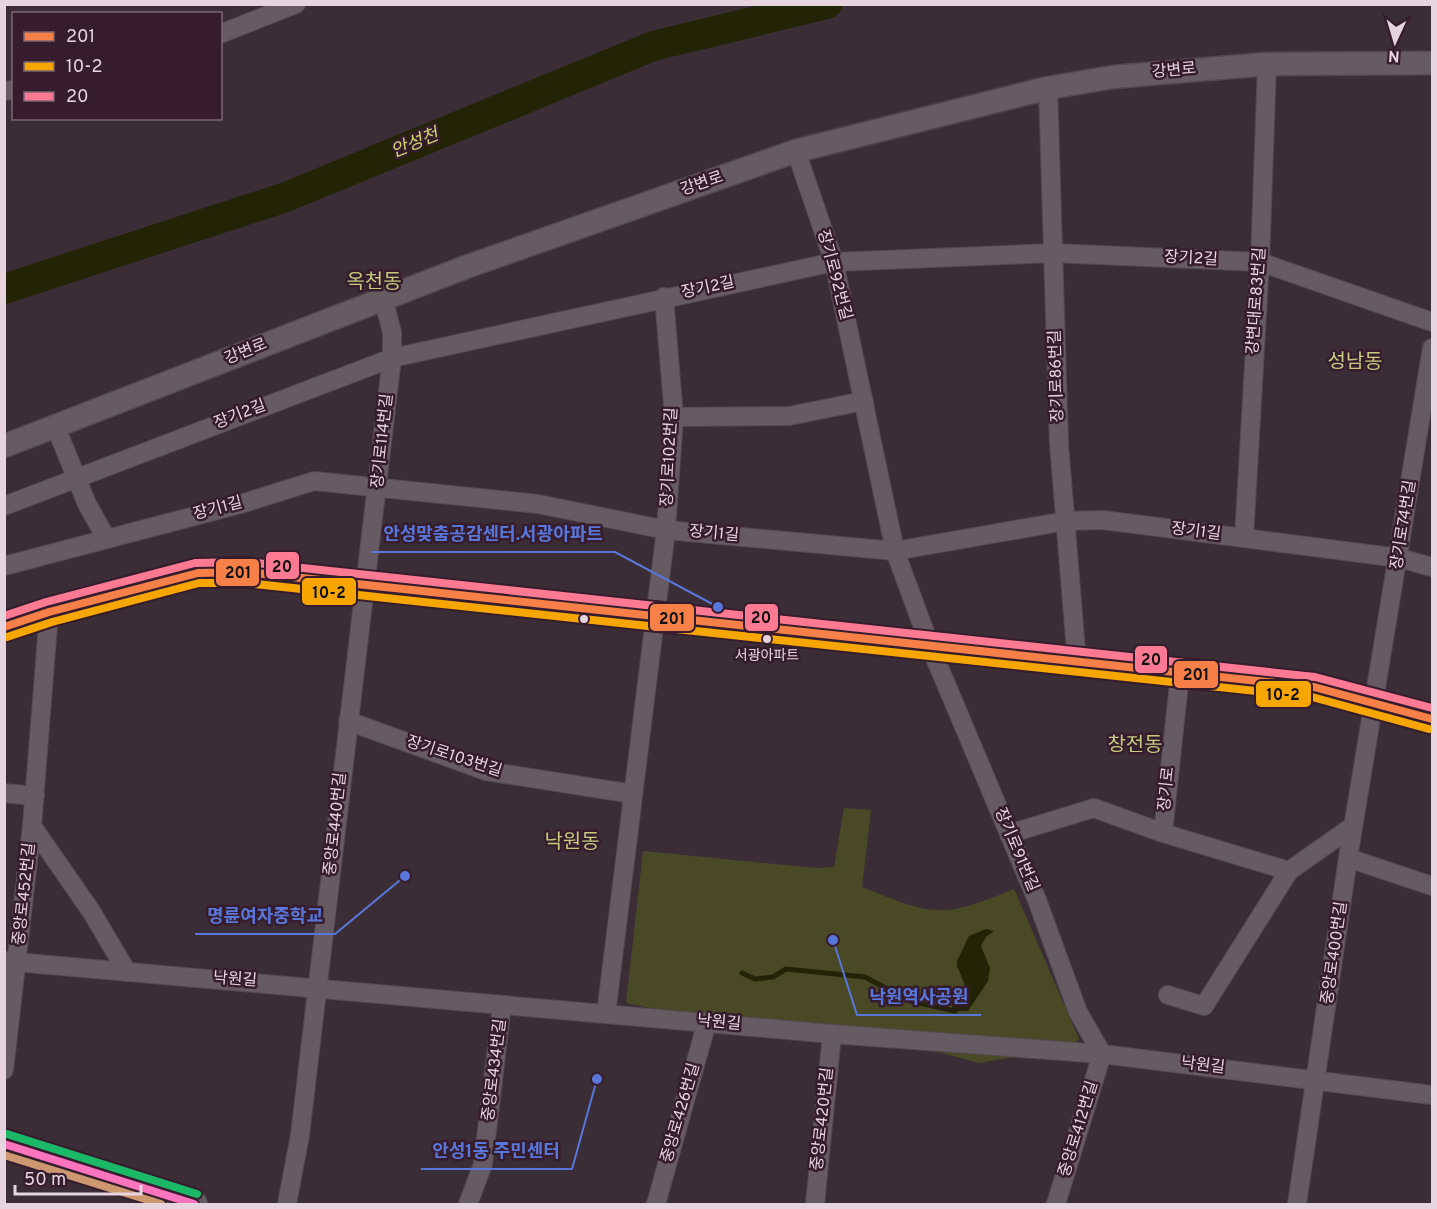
<svg xmlns="http://www.w3.org/2000/svg" width="1437" height="1209" font-family="Overpass,'Noto Sans KR',sans-serif">
<style>
.green{fill:#494926}
.water{fill:#232305}
.lines{fill:none;stroke-linecap:round;stroke-linejoin:round}
.stream{stroke:#232305;stroke-width:5}
.river{stroke:#232305;stroke-width:30}
.minor-casing{stroke:#554950;stroke-width:20}
.tertiary-casing{stroke:#554950;stroke-width:25}
.secondary-casing{stroke:#554950;stroke-width:28}
.minor{stroke:#665b62;stroke-width:18}
.tertiary{stroke:#665b62;stroke-width:22}
.secondary{stroke:#665b62;stroke-width:26}
.bus-1-casing{stroke:#361d2d;stroke-width:12}
.bus-2-casing{stroke:#361d2d;stroke-width:12}
.bus-3-casing{stroke:#361d2d;stroke-width:12}
.bus-4-casing{stroke:#361d2d;stroke-width:12}
.bus-5-casing{stroke:#361d2d;stroke-width:12}
.bus-6-casing{stroke:#361d2d;stroke-width:12}
.bus-1{stroke:#f78048;stroke-width:8}
.bus-2{stroke:#f7a600;stroke-width:8}
.bus-3{stroke:#fe7a93;stroke-width:8}
.bus-4{stroke:#fc73be;stroke-width:8}
.bus-5{stroke:#cd976f;stroke-width:8}
.bus-6{stroke:#1ab867;stroke-width:8}
.bus-dot{fill:#e6d5df;stroke:#361d2d;stroke-width:2}
.labels{text-anchor:middle;dominant-baseline:central;stroke-width:5;stroke-linejoin:round;paint-order:stroke}
.bus-label{font-size:14px;fill:#e6d5df;stroke:#361d2d}
.street-label{font-size:16px;fill:#e6d5df;stroke:#361d2d}
.water-label{font-size:18px;font-style:italic;fill:#d1d670;stroke:#361d2d}
.quarter-label{font-size:20px;fill:#c5ca7d;stroke:#361d2d}
.leader{fill:none;stroke:#5976da;stroke-width:2}
.callout-dot{fill:#5976da;stroke:#361d2d;stroke-width:2}
.callout-label{font-size:18px;text-anchor:middle;font-weight:bold;fill:#5976da;stroke:#361d2d;stroke-width:5;stroke-linejoin:round;paint-order:stroke}
.line-badge{stroke:#361d2d;stroke-width:2}
.pale-badge-label{font-size:16px;text-anchor:middle;font-weight:bold;fill:#111}
</style>
<rect width="100%" height="100%" fill="#3b2d36"/>
<path class="green" d="M844 808 871 810 862 887C933 916 942 919 1014 889L1079 1039 1070 1047 979 1063 938 1052 797 1038 626 1003 643 851 816 868 834 867Z"/>
<path class="water" d="M986 929 994 931 986 937 981 946 990 968 988 981 968 1011H955C944 998 960 995 965 985L957 966V961L969 936Z"/>
<g class="lines">
<polyline class="stream" points="742,973 755,979 773,977 786,969 865,977 910,1001 955,1011"/>
<polyline class="river" points="4,289 286,197 653,46 827,4"/>
<defs>
<g id="minor">
<polyline points="220,34 296,4"/>
<polyline points="1048,88 1059,444 1077,663"/>
<polyline points="4,91 14,90"/>
<polyline points="796,151 834,262 895,551 930,646 1037,900 1078,1012 1102,1054 1056,1204"/>
<polyline points="674,417 789,416 864,401"/>
<polyline points="55,425 87,504 106,538"/>
<polyline points="4,506 392,358 834,262 1053,253 1260,262 1432,322"/>
<polyline points="1244,538 1260,262 1267,64"/>
<polyline points="4,566 244,503 314,481 538,504 666,530 895,551 1066,521 1103,520 1399,558 1432,567"/>
<polyline points="348,721 486,771 633,794"/>
<polyline points="4,793 35,796"/>
<polyline points="32,826 91,911 127,972"/>
<polyline points="1163,833 1180,674"/>
<polyline points="1009,834 1094,808 1163,833 1289,871"/>
<polyline points="1348,858 1432,886"/>
<polyline points="4,961 832,1034 1102,1054 1432,1095"/>
<polyline points="1168,995 1204,1006 1289,871 1353,826"/>
<polyline points="606,1014 666,530 674,417 664,297"/>
<polyline points="4,1070 32,826 49,612"/>
<polyline points="287,1204 300,1135 392,358 392,332 383,298"/>
<polyline points="468,1204 483,1164 502,1005"/>
<polyline points="656,1204 707,1022"/>
<polyline points="815,1204 832,1034"/>
<polyline points="1297,1204 1348,858 1432,348"/>
</g>
<polyline id="tertiary" points="4,446 466,267 796,151 1048,88 1113,77 1267,64 1432,63"/>
<g id="secondary">
<polyline points="4,627 49,612 198,573 246,572 1314,687 1432,719"/>
<polyline points="4,1144 194,1204"/>
</g>
</defs>
<use href="#minor" class="minor-casing"/>
<use href="#tertiary" class="tertiary-casing"/>
<use href="#secondary" class="secondary-casing"/>
<use href="#minor" class="minor"/>
<use href="#tertiary" class="tertiary"/>
<use href="#secondary" class="secondary"/>
<defs>
<polyline id="bus-1" points="4,627 49,612 198,573 246,572 1314,687 1432,719"/>
<polyline id="bus-2" points="7,637 52,622 199,583 246,583 1312,697 1429,729"/>
<polyline id="bus-3" points="4,616 46,602 195,563 247,562 1315,677 1432,708"/>
<polyline id="bus-4" points="4,1144 194,1204"/>
<polyline id="bus-5" points="4,1155 161,1204"/>
<polyline id="bus-6" points="7,1134 197,1194"/>
</defs>
<use href="#bus-1" class="bus-1-casing"/>
<use href="#bus-2" class="bus-2-casing"/>
<use href="#bus-3" class="bus-3-casing"/>
<use href="#bus-4" class="bus-4-casing"/>
<use href="#bus-5" class="bus-5-casing"/>
<use href="#bus-6" class="bus-6-casing"/>
<use href="#bus-1" class="bus-1"/>
<use href="#bus-2" class="bus-2"/>
<use href="#bus-3" class="bus-3"/>
<use href="#bus-4" class="bus-4"/>
<use href="#bus-5" class="bus-5"/>
<use href="#bus-6" class="bus-6"/>
</g>
<g class="bus-dot">
<circle cx="584" cy="619" r="5"/>
<circle cx="767" cy="639" r="5"/>
</g>
<g class="labels">
<g class="bus-label">
<text x="767" y="656">서광아파트</text>
</g>
<g class="street-label">
<text transform="translate(1174 71) rotate(-5)">강변로</text>
<text transform="translate(702 184) rotate(-19)">강변로</text>
<text transform="translate(1191 259) rotate(3)">장기2길</text>
<text transform="translate(834 275) rotate(75)">장기로92번길</text>
<text transform="translate(708 288) rotate(-12)">장기2길</text>
<text transform="translate(1257 301) rotate(-86)">강변대로83번길</text>
<text transform="translate(246 352) rotate(-22)">강변로</text>
<text transform="translate(1057 376) rotate(-92)">장기로86번길</text>
<text transform="translate(240 415) rotate(-21)">장기2길</text>
<text transform="translate(383 441) rotate(-84)">장기로114번길</text>
<text transform="translate(670 457) rotate(-87)">장기로102번길</text>
<text transform="translate(218 509) rotate(-15)">장기1길</text>
<text transform="translate(1404 525) rotate(-81)">장기로74번길</text>
<text transform="translate(1196 532) rotate(7)">장기1길</text>
<text transform="translate(714 534) rotate(5)">장기1길</text>
<text transform="translate(454 757) rotate(18)">장기로103번길</text>
<text transform="translate(1167 789) rotate(-84)">장기로</text>
<text transform="translate(336 824) rotate(-84)">중앙로440번길</text>
<text transform="translate(1016 850) rotate(67)">장기로91번길</text>
<text transform="translate(25 894) rotate(-84)">중앙로452번길</text>
<text transform="translate(1335 953) rotate(-82)">중앙로400번길</text>
<text transform="translate(235 980) rotate(4)">낙원길</text>
<text transform="translate(719 1023) rotate(5)">낙원길</text>
<text transform="translate(1203 1066) rotate(7)">낙원길</text>
<text transform="translate(495 1070) rotate(-83)">중앙로434번길</text>
<text transform="translate(681 1113) rotate(-74)">중앙로426번길</text>
<text transform="translate(823 1119) rotate(-84)">중앙로420번길</text>
<text transform="translate(1079 1129) rotate(-73)">중앙로412번길</text>
</g>
<g class="water-label">
<text transform="translate(415 144) rotate(-22)">안성천</text>
</g>
<g class="quarter-label">
<text x="374" y="283">옥천동</text>
<text x="1355" y="363">성남동</text>
<text x="1135" y="746">창전동</text>
<text x="572" y="843">낙원동</text>
</g>
</g>
<path class="leader" d="M718 607L615 552H371M405 876L335 934H195M833 940L857 1015H981M597 1079L572 1169H421"/>
<g class="callout-dot">
<circle cx="718" cy="607" r="6"/>
<circle cx="405" cy="876" r="6"/>
<circle cx="833" cy="940" r="6"/>
<circle cx="597" cy="1079" r="6"/>
</g>
<g class="callout-label">
<text x="493" y="540">안성맞춤공감센터.서광아파트</text>
<text x="265" y="922">명륜여자중학교</text>
<text x="919" y="1003">낙원역사공원</text>
<text x="496" y="1157">안성1동 주민센터</text>
</g>
<g class="line-badge">
<rect x="265" y="551" width="35" height="29" rx="6" fill="#fe7a93"/>
<rect x="215" y="558" width="45" height="29" rx="6" fill="#f78048"/>
<rect x="301" y="577" width="56" height="29" rx="6" fill="#f7a600"/>
<rect x="744" y="603" width="35" height="29" rx="6" fill="#fe7a93"/>
<rect x="649" y="603" width="46" height="29" rx="6" fill="#f78048"/>
<rect x="1134" y="645" width="34" height="29" rx="6" fill="#fe7a93"/>
<rect x="1173" y="660" width="46" height="29" rx="6" fill="#f78048"/>
<rect x="1255" y="680" width="57" height="28" rx="6" fill="#f7a600"/>
</g>
<g class="pale-badge-label">
<text x="282" y="572">20</text>
<text x="238" y="578">201</text>
<text x="329" y="598">10-2</text>
<text x="761" y="623">20</text>
<text x="672" y="624">201</text>
<text x="1151" y="665">20</text>
<text x="1196" y="680">201</text>
<text x="1283" y="700">10-2</text>
</g>
<rect width="1437" height="1209" fill="none" stroke="#e6d5df" stroke-width="12"/>
<rect x="12" y="12" width="210" height="108" fill="#361d2d" stroke="#7c6774" stroke-width="1.5"/>
<rect x="24" y="32" width="30" height="9" fill="#f78048" stroke="#7c6774" stroke-width="1.5"/>
<text x="66" y="42" font-size="18" fill="#e6d5df">201</text>
<rect x="24" y="62" width="30" height="9" fill="#f7a600" stroke="#7c6774" stroke-width="1.5"/>
<text x="66" y="72" font-size="18" fill="#e6d5df">10-2</text>
<rect x="24" y="92" width="30" height="9" fill="#fe7a93" stroke="#7c6774" stroke-width="1.5"/>
<text x="66" y="102" font-size="18" fill="#e6d5df">20</text>
<g transform="translate(1395 42) rotate(184)" stroke="#361d2d" stroke-width="4.5" paint-order="stroke">
<path d="M0-4.5L10 22L0 15L-10 22Z" fill="#e6d5df"/>
<text y="-9" font-size="16" font-weight="bold" text-anchor="middle" fill="#e6d5df">N</text>
</g>
<path d="M15 1185v9h126v-9" fill="none" stroke="#e6d5df" stroke-width="3"/>
<text x="24" y="1185" font-size="18" fill="#e6d5df" stroke="#361d2d" stroke-width="4.5" paint-order="stroke">50 m</text>
</svg>
